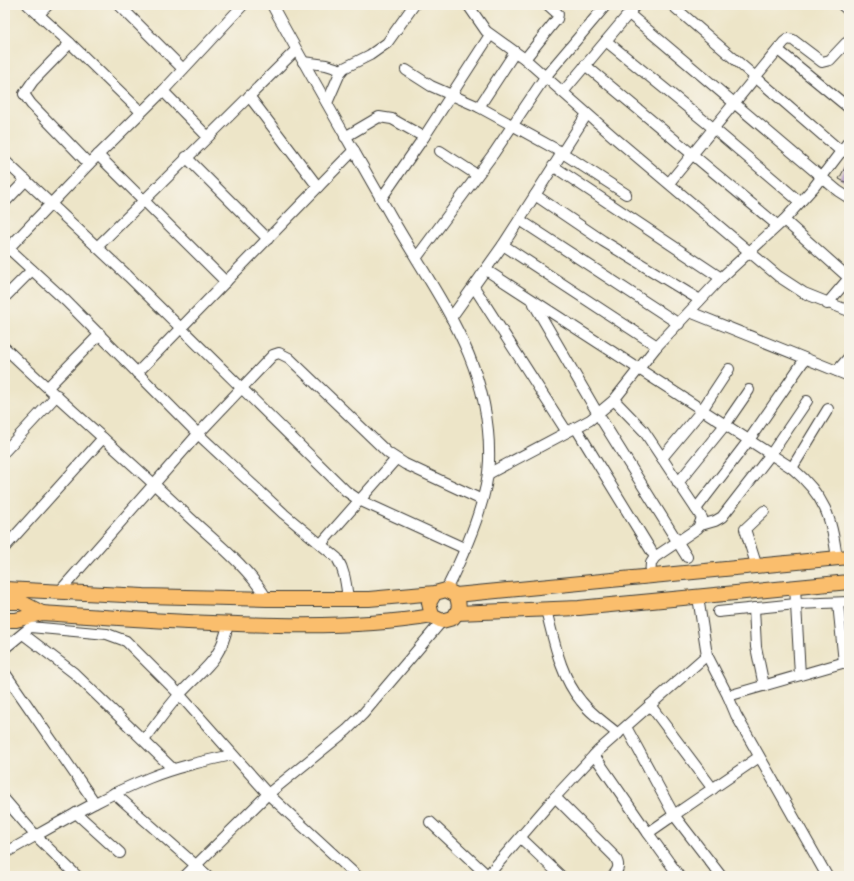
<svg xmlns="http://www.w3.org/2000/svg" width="854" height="881" font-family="'Indie Flower',sans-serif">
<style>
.building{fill:#b49dc5}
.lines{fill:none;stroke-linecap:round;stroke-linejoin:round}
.minor-casing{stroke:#3b3a36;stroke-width:12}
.highway-casing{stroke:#3b3a36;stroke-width:16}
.minor{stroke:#fff;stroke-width:10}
.highway{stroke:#fabe6d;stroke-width:14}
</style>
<rect width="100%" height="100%" fill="#f7f3e8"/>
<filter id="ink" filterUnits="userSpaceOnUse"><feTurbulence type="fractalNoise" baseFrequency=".025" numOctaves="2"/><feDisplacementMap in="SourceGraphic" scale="8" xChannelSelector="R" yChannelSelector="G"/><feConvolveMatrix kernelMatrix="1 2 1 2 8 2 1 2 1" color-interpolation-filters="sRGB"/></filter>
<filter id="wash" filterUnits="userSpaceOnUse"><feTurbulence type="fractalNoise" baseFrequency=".012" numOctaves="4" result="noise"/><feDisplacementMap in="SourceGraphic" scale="16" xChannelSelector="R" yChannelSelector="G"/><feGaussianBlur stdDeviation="0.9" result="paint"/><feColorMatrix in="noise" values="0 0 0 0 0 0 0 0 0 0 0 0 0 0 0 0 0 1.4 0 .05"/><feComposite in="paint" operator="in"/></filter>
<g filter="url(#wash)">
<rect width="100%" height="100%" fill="#ede5c8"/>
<g id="blocks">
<polygon class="building" points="849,160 849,184 839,179"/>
</g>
</g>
<g filter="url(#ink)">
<use href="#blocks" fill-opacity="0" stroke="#3b3a36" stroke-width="1"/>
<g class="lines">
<defs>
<g id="minor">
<polyline points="28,5 70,43 141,112"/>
<polyline points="119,5 183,69"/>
<path d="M272 5C311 77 352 147 392 218 438 298 492 363 489 461 488 500 463 556 446 590"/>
<polyline points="468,5 486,31 525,59 616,139 778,276 804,293 849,311"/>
<polyline points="672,5 842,152"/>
<polyline points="842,5 849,11"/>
<polyline points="39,14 48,5"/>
<polyline points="629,14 838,191 849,198"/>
<polyline points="606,41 713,128 800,202"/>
<polyline points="70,43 33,81 24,94 31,104 89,164"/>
<polyline points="778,50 849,108"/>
<polyline points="525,59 557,19 558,14 548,5"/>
<polyline points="303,62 326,65 342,70"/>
<polyline points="585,65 777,225"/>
<polyline points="406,70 431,86 479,107 561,152 626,194"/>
<polyline points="163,91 207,136"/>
<polyline points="563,92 636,5"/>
<polyline points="249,96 318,187"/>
<polyline points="327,103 340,73 344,68 370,55 387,43 414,5"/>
<polyline points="479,107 515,52"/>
<polyline points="345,137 379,117 392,119 424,137"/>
<polyline points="440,151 477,175"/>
<polyline points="98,155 226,282"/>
<polyline points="186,157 268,239"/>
<polyline points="5,161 128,276 346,491 359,500 466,549"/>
<polyline points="553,166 721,278"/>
<polyline points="669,183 784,42 788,39 793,40 822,62 830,60 846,43"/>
<polyline points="535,195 603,241 700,300"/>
<polyline points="381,199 424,137 490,35"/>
<polyline points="5,202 26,180"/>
<polyline points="520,220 679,324"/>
<polyline points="784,220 849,278"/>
<path d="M5 245 66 301 198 434 284 514 337 558C345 571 346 584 348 599"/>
<polyline points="503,245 657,346"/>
<polyline points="97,247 296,50"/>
<polyline points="5,252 89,164 163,91 243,5"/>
<polyline points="417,257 494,153 545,77 606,5"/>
<path d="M486 270 792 468C825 496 832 518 837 559"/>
<polyline points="474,287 567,432"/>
<polyline points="5,297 32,270"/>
<polyline points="534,304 598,414 687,557"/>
<polyline points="827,304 849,278"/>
<polyline points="690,312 849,376"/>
<polyline points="451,318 503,245 587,114"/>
<path d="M5 348C65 406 130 460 190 518 217 543 248 567 267 599"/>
<polyline points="837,371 849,357"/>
<polyline points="137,373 354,150"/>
<polyline points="48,387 100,334"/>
<polyline points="614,400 644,431 702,518 698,528 655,557 651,563 650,577"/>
<polyline points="576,428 655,557"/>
<polyline points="5,451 57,395"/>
<polyline points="662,458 702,410 729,369"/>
<polyline points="792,468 828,409"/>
<polyline points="488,474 590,420 614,400 657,346 721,278 784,220 814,187 849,141"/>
<polyline points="678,483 725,425 749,390"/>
<polyline points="696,509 749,440 805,359"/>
<polyline points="701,525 715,521 722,517 771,454 807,401"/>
<polyline points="321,544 396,459"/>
<polyline points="5,547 103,438"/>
<polyline points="757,567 745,529 764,511"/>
<polyline points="795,587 800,675"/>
<polyline points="60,591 198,434 273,355 279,353 289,358 388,453 405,464 482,500"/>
<polyline points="698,597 707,655 728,696 736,715 827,876"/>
<polyline points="838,603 844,663"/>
<polyline points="754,608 756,647 764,686"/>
<path d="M546 610C554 640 560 676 581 701 591 714 605 723 618 734"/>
<polyline points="718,612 796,604 849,602"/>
<polyline points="30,627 107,634 126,641 179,694 268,794 357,876"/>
<polyline points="23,634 74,673 173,769"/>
<polyline points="5,648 27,630"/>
<polyline points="5,673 95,803"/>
<polyline points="728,696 849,661"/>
<polyline points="650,705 713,789"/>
<polyline points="626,727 674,815 759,757"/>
<path d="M144 740C156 725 167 708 180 694 204 667 220 663 228 624"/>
<polyline points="594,755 648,833 674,815 721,876"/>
<polyline points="114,793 208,876"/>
<path d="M555 797 615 857C620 865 619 869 613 876"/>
<polyline points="5,800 36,836 77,876"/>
<polyline points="76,813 120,853"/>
<polyline points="430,822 488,876"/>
<polyline points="648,833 679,876"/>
<polyline points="521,838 561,876"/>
<path d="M5 853C52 827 99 798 149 778 176 767 204 761 232 755"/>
<polyline points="185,876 268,794 347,730 363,714 442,621"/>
<polyline points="487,876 555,797 598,751 707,655"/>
</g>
<g id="highway">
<path d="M5 589 144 596 267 599H369L435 593 446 590 456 595C460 604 460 610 453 618L442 621 432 616 429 603 435 593"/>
<polyline points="456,595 849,557"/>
<polyline points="5,602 21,602 42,613"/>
<polyline points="457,613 579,608 849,582"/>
<path d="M5 620H16L42 613C120 618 199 624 278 625 330 626 380 625 432 616"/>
</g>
</defs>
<use href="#minor" class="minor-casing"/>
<use href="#highway" class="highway-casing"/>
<use href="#minor" class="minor"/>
<use href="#highway" class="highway"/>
</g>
</g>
<rect width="854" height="881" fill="none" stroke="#f7f3e8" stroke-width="20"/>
</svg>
